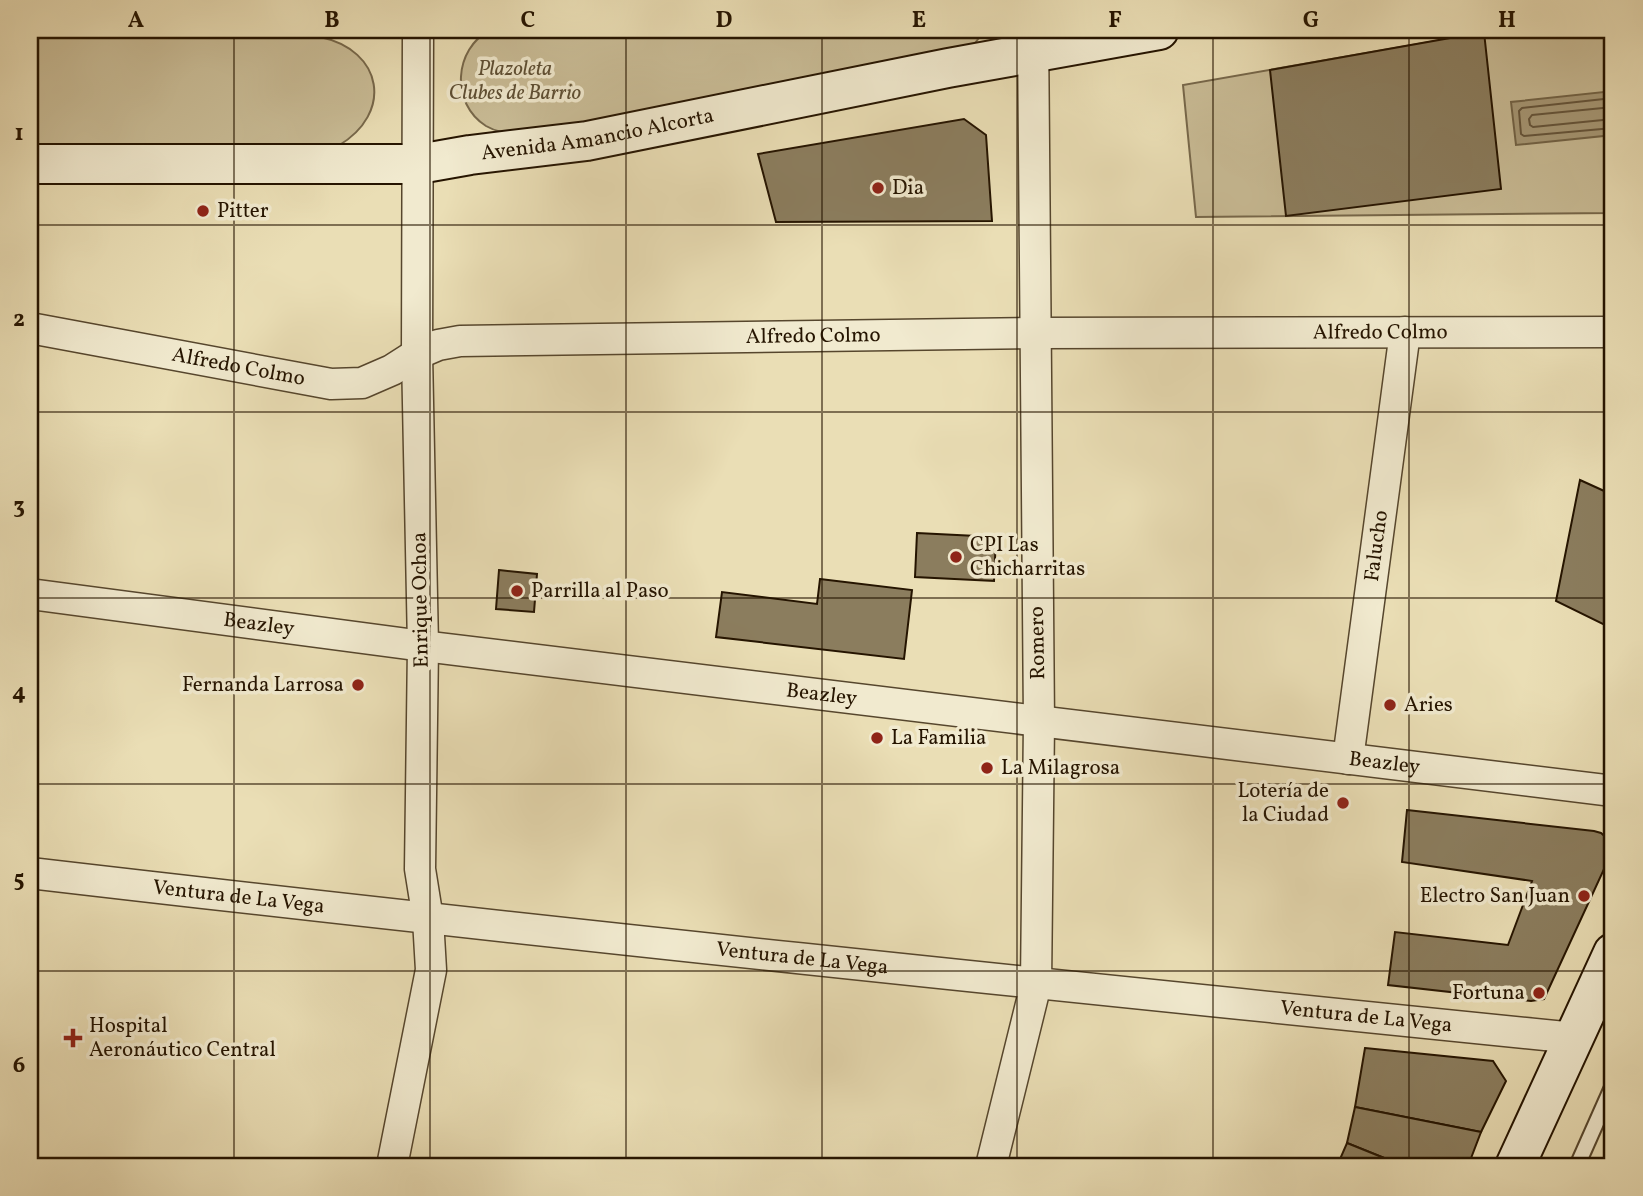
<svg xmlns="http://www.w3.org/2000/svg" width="1643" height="1196" font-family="Vollkorn,serif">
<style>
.green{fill:#c9bc96;stroke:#77684b;stroke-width:2}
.water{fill:#a79977;stroke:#736447;stroke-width:2}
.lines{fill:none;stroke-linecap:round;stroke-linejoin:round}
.shore{stroke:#66563c;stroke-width:2}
.building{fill:#8b7d5e;stroke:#251400;stroke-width:2}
.service-casing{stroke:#56462d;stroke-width:18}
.minor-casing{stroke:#56462d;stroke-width:33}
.secondary-casing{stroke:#251400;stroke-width:42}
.service{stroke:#f1eacf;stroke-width:14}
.minor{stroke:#f1eacf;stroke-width:30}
.secondary{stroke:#f1eacf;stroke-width:38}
.grid{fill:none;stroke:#251400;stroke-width:2;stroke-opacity:0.55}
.poi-dot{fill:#8f2418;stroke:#f1eacf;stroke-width:2.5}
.labels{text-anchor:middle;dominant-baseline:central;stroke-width:7;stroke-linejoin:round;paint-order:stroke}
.park-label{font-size:21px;font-style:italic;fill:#5e4f34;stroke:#f1eacf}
.street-label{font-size:21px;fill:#251400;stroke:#f1eacf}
.poi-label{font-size:21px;fill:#251400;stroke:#f1eacf;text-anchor:start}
.neatline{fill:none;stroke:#251400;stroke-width:2.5}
.grid-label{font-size:23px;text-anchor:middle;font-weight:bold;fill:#251400}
</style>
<rect width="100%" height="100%" fill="#eadeb5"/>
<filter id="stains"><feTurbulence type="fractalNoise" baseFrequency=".00286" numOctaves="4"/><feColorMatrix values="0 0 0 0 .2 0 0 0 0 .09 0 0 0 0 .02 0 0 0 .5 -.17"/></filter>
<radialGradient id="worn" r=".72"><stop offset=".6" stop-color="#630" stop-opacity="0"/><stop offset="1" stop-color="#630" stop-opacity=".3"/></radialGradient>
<g class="green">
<path d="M490 30H985L972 47 955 56 518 134C507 133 496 132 486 126 450 103 454 49 490 30Z"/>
<polygon points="1498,30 1613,30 1613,213 1196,217 1183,85"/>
<path d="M30 32 320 37C383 50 394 113 338 146L30 149Z"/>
</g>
<polygon class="water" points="1613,91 1613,135 1516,145 1511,102"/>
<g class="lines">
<g class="shore">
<polyline points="1613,98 1522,108 1519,111 1521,134 1524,136 1613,128"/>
<polyline points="1613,107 1532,115 1529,119 1530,125 1533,127 1613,119"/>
</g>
</g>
<g class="building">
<polygon points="1484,32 1501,189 1286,216 1270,70"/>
<polygon points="964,119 986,135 992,221 776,222 758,154"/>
<polygon points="1580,480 1613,495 1613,629 1556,601"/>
<polygon points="917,533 996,537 994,581 915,577"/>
<polygon points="499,570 537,574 534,612 496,609"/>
<polygon points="820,579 912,590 904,659 716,637 722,592 817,604"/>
<polygon points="1407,810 1594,831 1601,833 1609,840 1612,847 1611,854 1544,999 1531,1001 1388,985 1395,932 1508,945 1532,881 1402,862"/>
<polygon points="1365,1048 1493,1061 1506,1081 1481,1132 1355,1107"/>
<polygon points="1355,1107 1481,1132 1468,1166 1404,1166 1347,1143"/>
<polygon points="1347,1143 1404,1166 1337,1166"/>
</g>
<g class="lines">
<defs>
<polyline id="service" points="1577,1166 1613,1085"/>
<g id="minor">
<path id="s1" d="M30 328 331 384 362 383 392 370 417 354 438 345 460 341 1035 333 1613 332"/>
<path id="s2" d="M30 594 423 646 1613 791"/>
<path id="s3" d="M1348 759 1405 332"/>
<path id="s4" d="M30 873C544 933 1059 986 1575 1038"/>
<polyline points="392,1166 431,970 428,919 420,869 423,646 417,354 418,30"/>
<polyline points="991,1166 1036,984 1039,722 1033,30"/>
</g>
<g id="secondary">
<path id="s5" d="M30 164H419L470 155 587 141 948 68 1159 30"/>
<polyline points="1515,1166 1613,953"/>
</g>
</defs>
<use href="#service" class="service-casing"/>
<use href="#minor" class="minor-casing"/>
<use href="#secondary" class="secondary-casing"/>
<use href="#service" class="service"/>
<use href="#minor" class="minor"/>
<use href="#secondary" class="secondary"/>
</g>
<path class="grid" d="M234 30V1166M430 30V1166M626 30V1166M822 30V1166M1017 30V1166M1213 30V1166M1409 30V1166M30 225H1613M30 412H1613M30 598H1613M30 784H1613M30 971H1613"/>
<g class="poi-dot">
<circle cx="878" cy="188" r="7"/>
<circle cx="203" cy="211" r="7"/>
<circle cx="956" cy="557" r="7"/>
<circle cx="517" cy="591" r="7"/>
<circle cx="358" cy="685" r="7"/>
<circle cx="1390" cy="705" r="7"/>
<circle cx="877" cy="738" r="7"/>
<circle cx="987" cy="768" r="7"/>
<circle cx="1343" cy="803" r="7"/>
<circle cx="1584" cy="896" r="7"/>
<circle cx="1539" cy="993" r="7"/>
<path d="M69.5 1027.5h7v7h7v7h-7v7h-7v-7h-7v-7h7z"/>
</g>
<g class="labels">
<g class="park-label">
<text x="515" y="69">Plazoleta<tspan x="515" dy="24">Clubes de Barrio</tspan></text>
</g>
<g class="street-label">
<text stroke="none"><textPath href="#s5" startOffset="570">Avenida Amancio Alcorta</textPath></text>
<text stroke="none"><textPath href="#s1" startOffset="1365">Alfredo Colmo</textPath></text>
<text stroke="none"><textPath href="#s1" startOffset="798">Alfredo Colmo</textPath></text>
<text stroke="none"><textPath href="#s1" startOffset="212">Alfredo Colmo</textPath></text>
<text stroke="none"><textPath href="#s3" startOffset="215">Falucho</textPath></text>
<text transform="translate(421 600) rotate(-91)">Enrique Ochoa</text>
<text stroke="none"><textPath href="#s2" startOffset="231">Beazley</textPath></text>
<text transform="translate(1038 643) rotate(-91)">Romero</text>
<text stroke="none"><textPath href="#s2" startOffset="798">Beazley</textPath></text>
<text stroke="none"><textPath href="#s2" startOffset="1365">Beazley</textPath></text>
<text stroke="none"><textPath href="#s4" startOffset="210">Ventura de La Vega</textPath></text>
<text stroke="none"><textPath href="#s4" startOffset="777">Ventura de La Vega</textPath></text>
<text stroke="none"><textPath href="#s4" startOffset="1344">Ventura de La Vega</textPath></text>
</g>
<g class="poi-label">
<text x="892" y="188">Dia</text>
<text x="217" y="211">Pitter</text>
<text x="970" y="545">CPI Las<tspan x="970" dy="24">Chicharritas</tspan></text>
<text x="531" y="591">Parrilla al Paso</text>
<text x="344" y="685" text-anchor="end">Fernanda Larrosa</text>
<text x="1404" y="705">Aries</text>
<text x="891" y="738">La Familia</text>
<text x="1001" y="768">La Milagrosa</text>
<text x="1329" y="791" text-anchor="end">Lotería de<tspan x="1329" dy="24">la Ciudad</tspan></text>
<text x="1570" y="896" text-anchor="end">Electro San Juan</text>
<text x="1525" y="993" text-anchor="end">Fortuna</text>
<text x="89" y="1026">Hospital<tspan x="89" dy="24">Aeronáutico Central</tspan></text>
</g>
</g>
<rect width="1643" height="1196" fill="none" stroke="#eadeb5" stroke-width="77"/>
<rect x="38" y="38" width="1566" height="1120" class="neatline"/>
<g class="grid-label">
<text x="136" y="27">A</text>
<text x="332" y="27">B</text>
<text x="528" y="27">C</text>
<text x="724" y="27">D</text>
<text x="919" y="27">E</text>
<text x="1115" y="27">F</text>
<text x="1311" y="27">G</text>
<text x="1507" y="27">H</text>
<text x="19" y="140">1</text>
<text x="19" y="326">2</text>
<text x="19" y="513">3</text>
<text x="19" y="699">4</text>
<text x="19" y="886">5</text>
<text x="19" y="1072">6</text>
</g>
<rect width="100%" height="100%" filter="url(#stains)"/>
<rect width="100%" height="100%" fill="url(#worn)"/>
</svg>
